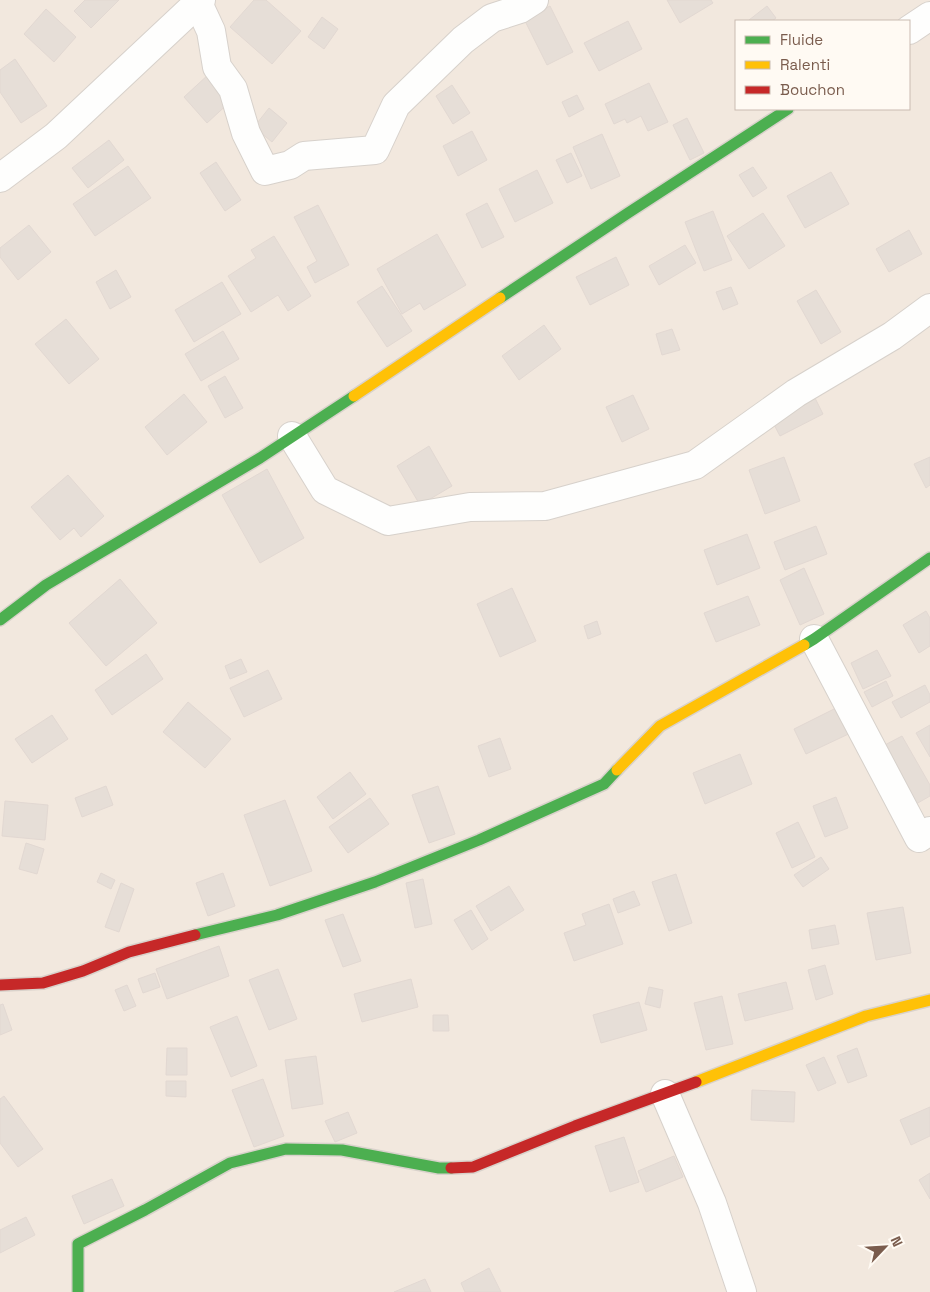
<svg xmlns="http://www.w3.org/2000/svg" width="930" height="1292" font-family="'Space Grotesk',sans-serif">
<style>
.residential{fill:#f2e8de;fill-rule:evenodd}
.building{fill:#e6ded7;stroke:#e2d8d2}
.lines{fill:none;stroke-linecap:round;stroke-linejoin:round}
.street-casing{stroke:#d7d1cb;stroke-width:30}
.fast-casing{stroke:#d9d2cb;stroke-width:14}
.slow-casing{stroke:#d9d2cb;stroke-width:14}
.jam-casing{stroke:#d9d2cb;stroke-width:14}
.street{stroke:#fefefd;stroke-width:28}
.fast{stroke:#4caf50;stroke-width:11}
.slow{stroke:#ffc107;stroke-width:11}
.jam{stroke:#c62828;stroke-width:11}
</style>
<rect width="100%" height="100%" fill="#f9f5f0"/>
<path class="residential" d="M0 0H930V1292H0ZM736 21H909V109H736Z"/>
<g class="building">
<polygon points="85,0 119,0 91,28 74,11"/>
<polygon points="254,0 266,0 301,31 272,64 230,27"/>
<polygon points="667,0 711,0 713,3 680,23"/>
<polygon points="550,6 573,52 547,65 524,19"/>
<polygon points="767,6 776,18 772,21 750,21 749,20"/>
<polygon points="46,9 76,37 54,62 24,34"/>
<polygon points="322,17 338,29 324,49 308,37"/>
<polygon points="628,21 642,49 599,71 584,43"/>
<polygon points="15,59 47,106 21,123 0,92 0,70"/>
<polygon points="209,74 232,100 207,123 184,97"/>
<polygon points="649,83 668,122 648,131 641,116 627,123 625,119 614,124 605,104"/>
<polygon points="452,85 470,113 453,124 436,96"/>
<polygon points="577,95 584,109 569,117 562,102"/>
<polygon points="269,108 287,123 272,142 254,127"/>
<polygon points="687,118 704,153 690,160 673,125"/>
<polygon points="472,131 487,160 458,176 443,146"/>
<polygon points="602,134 620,176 591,189 573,147"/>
<polygon points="109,140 124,160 88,188 72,168"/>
<polygon points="571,153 582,176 567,183 556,160"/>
<polygon points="216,162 241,200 225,211 200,173"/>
<polygon points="128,166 151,198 95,236 73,204"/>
<polygon points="753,167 767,188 753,197 739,175"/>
<polygon points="537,170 553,203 515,222 499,189"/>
<polygon points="831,172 849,204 805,228 787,196"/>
<polygon points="487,203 504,237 482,248 466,214"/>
<polygon points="318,205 349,265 315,283 307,267 317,261 294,217"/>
<polygon points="713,211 732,260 704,271 685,222"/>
<polygon points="763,213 785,246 749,269 727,236"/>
<polygon points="29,225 51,252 18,280 0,257 0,248"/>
<polygon points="909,230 922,254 889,272 876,249"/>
<polygon points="437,234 466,285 424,310 420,303 402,314 377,269"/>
<polygon points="274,236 311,296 288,311 278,295 251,312 228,276 256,258 251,250"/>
<polygon points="685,245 696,263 659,285 649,266"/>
<polygon points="616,257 629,285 590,305 576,277"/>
<polygon points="116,270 131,297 110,309 96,282"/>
<polygon points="222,282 241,314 194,342 175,310"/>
<polygon points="382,286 412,331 387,347 357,302"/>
<polygon points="731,287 738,304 723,310 716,292"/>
<polygon points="816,290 841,332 821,344 797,301"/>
<polygon points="66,319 99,359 69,384 35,344"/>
<polygon points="544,325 561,349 519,380 502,356"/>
<polygon points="672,329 680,350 662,355 656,334"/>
<polygon points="223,331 239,359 201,381 185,354"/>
<polygon points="225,376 243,408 225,418 208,386"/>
<polygon points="184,394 207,422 167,455 145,427"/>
<polygon points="813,394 823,414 780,436 770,417"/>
<polygon points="633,395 649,429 622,442 606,407"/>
<polygon points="429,446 452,486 420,505 397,466"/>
<polygon points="784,457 800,501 765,514 749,470"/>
<polygon points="930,457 930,485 926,488 914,464"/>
<polygon points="267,469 304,538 260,563 222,495"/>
<polygon points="68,475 104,516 81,537 74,528 60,540 31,507"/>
<polygon points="816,526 827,554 785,570 774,542"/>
<polygon points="747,534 760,568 717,585 704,550"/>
<polygon points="804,568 824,614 800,625 780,580"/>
<polygon points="120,579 157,623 106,666 69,623"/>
<polygon points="512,588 536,641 500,657 477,604"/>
<polygon points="748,596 760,625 716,642 704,613"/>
<polygon points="926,611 930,618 930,646 919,653 903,625"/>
<polygon points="597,621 601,634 588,639 584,626"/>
<polygon points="877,650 891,676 863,689 851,663"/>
<polygon points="146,654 163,679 112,715 95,690"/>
<polygon points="241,659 247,672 230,679 225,666"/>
<polygon points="268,670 282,699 244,717 230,688"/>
<polygon points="886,681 893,696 872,707 864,692"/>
<polygon points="925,685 930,695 930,702 901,718 892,702"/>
<polygon points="188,702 231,739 205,768 163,732"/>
<polygon points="844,704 857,730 806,754 794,729"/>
<polygon points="52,715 68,739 32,763 15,739"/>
<polygon points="930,725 930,757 916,733"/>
<polygon points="902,736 930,785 930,796 916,804 883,746"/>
<polygon points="500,738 511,769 489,777 478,746"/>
<polygon points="740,754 752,784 705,804 693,773"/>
<polygon points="350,772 366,794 333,819 317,797"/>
<polygon points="106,786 113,805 82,817 75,798"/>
<polygon points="438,786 455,834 429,843 412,795"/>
<polygon points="836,797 848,828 825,837 813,806"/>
<polygon points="370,798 389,824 348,853 329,827"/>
<polygon points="285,800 312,871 270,886 244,815"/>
<polygon points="5,801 48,805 45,840 2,836"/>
<polygon points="798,822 815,857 792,868 776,833"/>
<polygon points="26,843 44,849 37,874 19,869"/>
<polygon points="821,857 829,869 803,887 794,875"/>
<polygon points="101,873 115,880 111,889 97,882"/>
<polygon points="223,873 235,906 208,916 196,883"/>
<polygon points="676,874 692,923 669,931 652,882"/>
<polygon points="423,879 432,924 415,928 406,883"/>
<polygon points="121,883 134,889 119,932 105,927"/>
<polygon points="509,886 524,910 491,931 476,906"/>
<polygon points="634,891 640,905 618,913 613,899"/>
<polygon points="609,904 623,944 574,961 564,933 586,925 582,914"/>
<polygon points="903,907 911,953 876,960 867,913"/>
<polygon points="471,910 488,939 472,950 454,920"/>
<polygon points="343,914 361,961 343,967 325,920"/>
<polygon points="835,925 839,944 812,949 809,930"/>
<polygon points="219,946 229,976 167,999 156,969"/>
<polygon points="825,965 833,994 816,1000 808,970"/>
<polygon points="278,969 297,1019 269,1030 249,980"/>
<polygon points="155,973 160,987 143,993 138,979"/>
<polygon points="411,979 418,1007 362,1022 354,994"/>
<polygon points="786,982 793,1009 745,1021 738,994"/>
<polygon points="127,985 136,1006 124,1011 115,990"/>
<polygon points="649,987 663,990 660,1008 645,1004"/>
<polygon points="722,996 733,1044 706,1050 694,1003"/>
<polygon points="639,1002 647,1030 601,1043 593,1015"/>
<polygon points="3,1004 12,1030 0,1035 0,1005"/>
<polygon points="433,1015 448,1015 449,1031 433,1031"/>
<polygon points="237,1016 257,1066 231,1077 210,1027"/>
<polygon points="167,1048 187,1048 187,1075 166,1075"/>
<polygon points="857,1048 867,1076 848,1083 837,1056"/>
<polygon points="316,1056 323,1104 292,1109 285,1060"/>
<polygon points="824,1057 836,1083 818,1091 806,1065"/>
<polygon points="263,1079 284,1136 254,1147 232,1090"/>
<polygon points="166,1081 186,1081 186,1097 166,1096"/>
<polygon points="752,1090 795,1092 794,1122 751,1120"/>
<polygon points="4,1096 43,1149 18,1167 0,1143 0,1099"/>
<polygon points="930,1107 930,1136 911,1145 900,1120"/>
<polygon points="348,1112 357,1133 335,1142 325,1121"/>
<polygon points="624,1137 639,1182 610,1192 595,1146"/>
<polygon points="674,1156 683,1177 646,1192 638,1171"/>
<polygon points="930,1173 930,1199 919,1180"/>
<polygon points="112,1179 124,1206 84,1224 72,1196"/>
<polygon points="26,1217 35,1235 0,1253 0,1230"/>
<polygon points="489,1268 501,1292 465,1292 461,1283"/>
<polygon points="425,1279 431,1292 394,1292"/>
</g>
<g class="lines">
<defs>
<g id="street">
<polyline points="198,0 198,3 211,31 217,67 233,89 246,133 265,171 290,165 304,156 375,150 396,105 463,40 492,18 520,9 534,0"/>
<polyline points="909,30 930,16"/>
<polyline points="0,178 56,136 201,0"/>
<polyline points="292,436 325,490 388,521 470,507 545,506 695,465 796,393 892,336 930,308"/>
<polyline points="814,639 919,838 930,831"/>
<polyline points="665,1094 712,1203 742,1292"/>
</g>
<g id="fast">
<polyline points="500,298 628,213 788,109"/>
<polyline points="0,620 46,585 260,458 354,396"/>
<polyline points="804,645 814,639 930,558"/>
<polyline points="195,935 277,915 375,882 479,840 604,784 617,770"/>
<polyline points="78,1292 78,1244 145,1210 230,1163 286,1149 342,1150 439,1168 451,1168"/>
</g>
<g id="slow">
<polyline points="354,396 500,298"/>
<polyline points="617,770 660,726 804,645"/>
<polyline points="696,1082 866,1016 930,1000"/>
</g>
<g id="jam">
<polyline points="0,985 43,983 83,971 129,952 195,935"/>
<polyline points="451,1168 473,1167 575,1126 696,1082"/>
</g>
</defs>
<use href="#street" class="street-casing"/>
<use href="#fast" class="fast-casing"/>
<use href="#slow" class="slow-casing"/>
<use href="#jam" class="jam-casing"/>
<use href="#street" class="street"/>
<use href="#fast" class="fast"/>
<use href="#slow" class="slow"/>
<use href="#jam" class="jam"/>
</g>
<rect x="735" y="20" width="175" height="90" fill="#fffaf3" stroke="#cabbb1"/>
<rect x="745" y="36" width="25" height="8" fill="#4caf50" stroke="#cabbb1"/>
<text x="780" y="45" font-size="15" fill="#7a5c4d">Fluide</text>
<rect x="745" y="61" width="25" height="8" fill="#ffc107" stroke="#cabbb1"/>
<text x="780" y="70" font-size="15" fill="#7a5c4d">Ralenti</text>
<rect x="745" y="86" width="25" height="8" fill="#c62828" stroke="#cabbb1"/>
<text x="780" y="95" font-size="15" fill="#7a5c4d">Bouchon</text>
<g transform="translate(885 1247) rotate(65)" stroke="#fffaf3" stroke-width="4" paint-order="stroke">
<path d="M0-4L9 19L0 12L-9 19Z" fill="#7a5c4d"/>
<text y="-8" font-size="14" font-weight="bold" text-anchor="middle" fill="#7a5c4d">N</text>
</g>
</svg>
